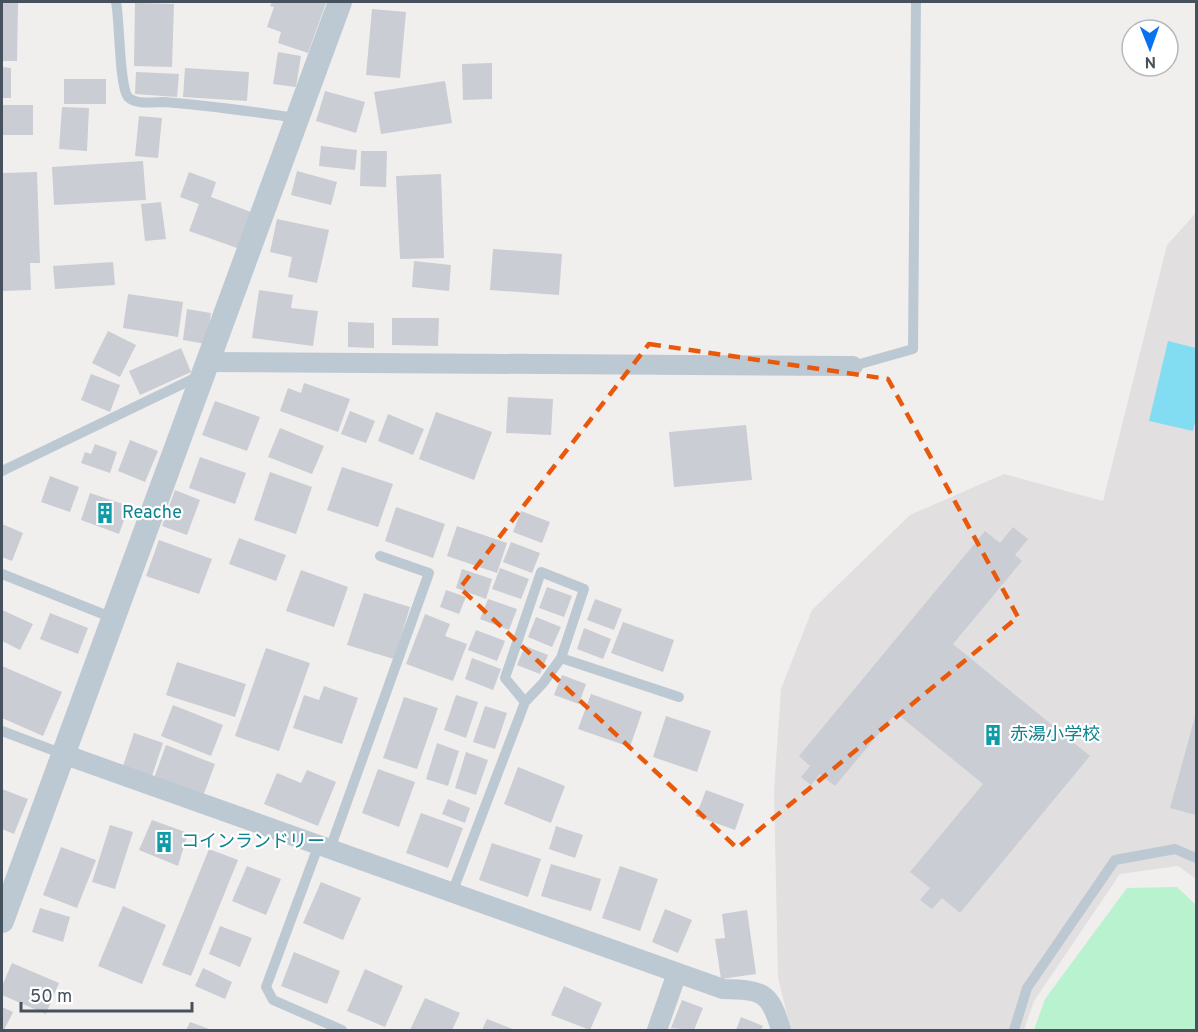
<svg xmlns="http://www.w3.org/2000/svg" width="1198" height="1032" font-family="Overpass,'Noto Sans JP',sans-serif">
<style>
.education{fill:#e2dfe0}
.green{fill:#b8f2ce}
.water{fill:#82ddf3}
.building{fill:#cacdd3}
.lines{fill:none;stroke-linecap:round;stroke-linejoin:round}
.service{stroke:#bdc9d2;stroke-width:10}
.minor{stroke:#bdc9d2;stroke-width:20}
.tertiary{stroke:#bdc9d2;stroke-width:24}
.marked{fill:none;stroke:#e8590c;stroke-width:4.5;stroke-dasharray:12 8;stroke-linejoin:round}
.labels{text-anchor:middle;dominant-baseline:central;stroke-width:4.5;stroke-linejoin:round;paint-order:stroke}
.culture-label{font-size:18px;fill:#0d838f;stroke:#fff;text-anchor:start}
</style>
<rect width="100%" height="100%" fill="#f1eeee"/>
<polygon class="education" points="1196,213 1196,879 1178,866 1120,874 1034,1001 1024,1030 791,1030 778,978 774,790 781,689 812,610 910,515 1004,474 1103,501 1167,245"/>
<polygon class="green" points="1177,887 1196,905 1196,1030 1034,1030 1045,999 1127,888"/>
<polygon class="water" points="1168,341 1196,348 1196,417 1193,431 1149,421"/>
<g class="building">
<polygon points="2,2 18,2 17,61 2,61"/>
<polygon points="272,2 326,3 308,53 278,43 281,32 267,27 274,7 270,6"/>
<polygon points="135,3 174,4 172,67 134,66"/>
<polygon points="372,9 406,12 400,78 366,75"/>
<polygon points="278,52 301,56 296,87 273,84"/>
<polygon points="492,63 492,99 463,100 462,64"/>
<polygon points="2,67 11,68 11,98 2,98"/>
<polygon points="185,68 249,72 247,101 183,97"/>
<polygon points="136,72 179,74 177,97 135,94"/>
<rect x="64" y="79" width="42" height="25"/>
<polygon points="445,81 452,123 381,134 374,92"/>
<polygon points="325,91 365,102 356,133 316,121"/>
<rect x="2" y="105" width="31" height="30"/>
<polygon points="62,107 89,108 87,151 59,149"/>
<polygon points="139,116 162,118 158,158 135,156"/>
<polygon points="321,146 357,150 355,170 319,166"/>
<polygon points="361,151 387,151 386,187 360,186"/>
<polygon points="143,161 146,200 54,205 52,167"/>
<polygon points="297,171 337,182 331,205 291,195"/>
<polygon points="37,172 40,263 30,263 31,290 2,291 2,173"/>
<polygon points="189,172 216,182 211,197 251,212 237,248 189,231 199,204 180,197"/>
<polygon points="441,174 444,258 400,259 396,176"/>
<polygon points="161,202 166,239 145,241 141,204"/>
<polygon points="277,219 329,230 317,283 288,277 292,257 270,252"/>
<polygon points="493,249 562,254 559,295 490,290"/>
<polygon points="414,261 451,265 449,291 412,287"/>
<polygon points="113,262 115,285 55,289 53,266"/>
<polygon points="259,290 293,295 291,308 318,311 313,346 252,338"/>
<polygon points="128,294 183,302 178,337 123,328"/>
<polygon points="187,309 211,313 206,344 183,340"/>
<polygon points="392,318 439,318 438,346 392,345"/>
<polygon points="348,322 374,323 374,348 348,347"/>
<polygon points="108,331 136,345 120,377 92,363"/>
<polygon points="181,348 191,372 140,395 129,371"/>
<polygon points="91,374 120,385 110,412 81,400"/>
<polygon points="304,383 350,399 338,432 280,411 288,388 301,393"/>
<polygon points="508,397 553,399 551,435 506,433"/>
<polygon points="215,401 260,417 247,451 202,435"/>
<polygon points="350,411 375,421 366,443 341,434"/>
<polygon points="436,412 492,432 474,480 419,459"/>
<polygon points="388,414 424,429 413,455 378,441"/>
<polygon points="746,425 752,480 674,487 669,432"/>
<polygon points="280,428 324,446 312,474 268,457"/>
<polygon points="130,440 158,451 145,482 118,471"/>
<polygon points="95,444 117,452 110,473 81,463 85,452 91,454"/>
<polygon points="200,457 246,473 235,504 189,488"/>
<polygon points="342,467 393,484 378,527 327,510"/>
<polygon points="270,472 312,487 296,534 254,520"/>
<polygon points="50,476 79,487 70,512 41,502"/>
<polygon points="175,490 200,500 187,535 162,526"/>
<polygon points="90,493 129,506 119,534 81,520"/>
<polygon points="396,507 445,524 433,558 385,541"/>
<polygon points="521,511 550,522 542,543 513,532"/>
<polygon points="2,524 23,533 12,561 2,557"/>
<polygon points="457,526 507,543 497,573 447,556"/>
<polygon points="1013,527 1028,539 1015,555 1022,561 953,644 1090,756 960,913 942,898 932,909 920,900 930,888 910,872 983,784 896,713 835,786 820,774 811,785 801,777 810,766 799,756 985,531 1000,543"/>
<polygon points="239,538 286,555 276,581 229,564"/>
<polygon points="159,540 212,559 199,594 146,576"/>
<polygon points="511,542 540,553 532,573 503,562"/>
<polygon points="500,568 529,579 521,599 492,589"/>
<polygon points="462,569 492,579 486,599 456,588"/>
<polygon points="301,570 348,587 334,627 286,611"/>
<polygon points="547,587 572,596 564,617 539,608"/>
<polygon points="446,590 466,597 459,614 440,607"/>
<polygon points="364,593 410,607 394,659 347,645"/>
<polygon points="488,599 517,609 509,630 480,619"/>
<polygon points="595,599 622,609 614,630 587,620"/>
<polygon points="2,610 33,624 20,650 2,641"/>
<polygon points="50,613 88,628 78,654 40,639"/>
<polygon points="425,614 450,624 445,636 467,644 453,681 406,664"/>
<polygon points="536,617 561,627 552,647 528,637"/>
<polygon points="623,622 674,640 663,672 611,653"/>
<polygon points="584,628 611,639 603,659 577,649"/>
<polygon points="476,630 505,641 497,661 468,650"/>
<polygon points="525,646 548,655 540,674 517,665"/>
<polygon points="266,648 310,663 279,751 235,736"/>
<polygon points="472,658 501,669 493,690 465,679"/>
<polygon points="177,662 246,684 235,717 166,695"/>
<polygon points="2,666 62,692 43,736 2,718"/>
<polygon points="562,675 586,684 579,704 554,695"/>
<polygon points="324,686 358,698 342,744 293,728 304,695 319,700"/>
<polygon points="591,694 642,712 630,747 578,729"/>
<polygon points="456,695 478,702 466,738 444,730"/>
<polygon points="404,697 438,708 417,769 383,758"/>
<polygon points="173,705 223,725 211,756 161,736"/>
<polygon points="485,706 507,713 495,749 473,742"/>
<polygon points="1196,713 1196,815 1170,808"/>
<polygon points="666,716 711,731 697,772 653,757"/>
<polygon points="134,733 163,743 152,776 123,766"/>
<polygon points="437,743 459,751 448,786 426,779"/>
<polygon points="166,745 215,764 203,796 154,778"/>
<polygon points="466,752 488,760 476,795 455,788"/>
<polygon points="518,767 565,786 551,823 504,804"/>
<polygon points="378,769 415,782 399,827 362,813"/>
<polygon points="307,770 336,782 318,826 264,804 277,773 301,783"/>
<polygon points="2,789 28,799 14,834 2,829"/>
<polygon points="706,790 744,804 735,830 696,816"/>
<polygon points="448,799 470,808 465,823 442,814"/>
<polygon points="421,813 463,828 448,868 406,853"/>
<polygon points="152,820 188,833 178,866 139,850"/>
<polygon points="110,825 133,832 115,889 92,882"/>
<polygon points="556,826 583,835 575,858 549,849"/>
<polygon points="492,843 541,859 528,897 479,880"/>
<polygon points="61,847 96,860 77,908 43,895"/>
<polygon points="209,849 238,860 191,976 162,965"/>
<polygon points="551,864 601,879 591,911 541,896"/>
<polygon points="247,866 281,879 266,915 232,901"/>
<polygon points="620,866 658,879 640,931 602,918"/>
<polygon points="321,882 361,898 343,940 303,923"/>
<polygon points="123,906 166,925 142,984 98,966"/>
<polygon points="40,908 70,917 63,942 32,932"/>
<polygon points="665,909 692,920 678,953 652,942"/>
<polygon points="747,910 756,974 721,979 715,939 725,938 722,914"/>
<polygon points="220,926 252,938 240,967 209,954"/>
<polygon points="294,952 340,971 327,1004 281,986"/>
<polygon points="12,963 59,983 46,1014 2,995 2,986"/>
<polygon points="203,968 232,982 225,999 195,986"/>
<polygon points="365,969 403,986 385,1027 347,1011"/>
<polygon points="564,986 602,1003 590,1030 551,1015"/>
<polygon points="425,998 460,1013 452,1030 410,1030"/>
<polygon points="682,1000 703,1008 694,1030 671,1028"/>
<polygon points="2,1007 13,1012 4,1030 2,1028"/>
<polygon points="741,1017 763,1026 761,1030 736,1030"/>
<polygon points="487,1019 515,1030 482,1030"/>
<polygon points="190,1022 212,1030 186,1030"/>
</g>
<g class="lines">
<g class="service">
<path d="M116 2C120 21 119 86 128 97 136 105 153 102 164 102 208 105 253 112 297 118"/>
<polyline points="853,366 913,349 916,2"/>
<polyline points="2,471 199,376"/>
<polyline points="2,574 113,618"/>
<polyline points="561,658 679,697"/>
<polyline points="2,731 63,754"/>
<polyline points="319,844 266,987 273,1000 342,1030"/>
<polyline points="330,849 429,573 380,556"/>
<polyline points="452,893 525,702 543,683 561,658 584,589 541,572 505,678 525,702"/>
<polyline points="1014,1030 1027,988 1115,860 1175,849 1196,858"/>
</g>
<g class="minor">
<polyline points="207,362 853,366"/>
<path d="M63 754 723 989C762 990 770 991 781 1030"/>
<polyline points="657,1030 677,973"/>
</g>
<polyline class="tertiary" points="2,921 340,2"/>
</g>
<path class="marked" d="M649 344 888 379 1018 617 737 848 460 588Z"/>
<defs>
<symbol id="building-bare" viewBox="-9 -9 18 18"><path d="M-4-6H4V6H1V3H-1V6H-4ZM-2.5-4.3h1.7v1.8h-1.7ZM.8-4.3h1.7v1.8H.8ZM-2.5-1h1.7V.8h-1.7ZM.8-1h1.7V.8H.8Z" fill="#0f9aa8" stroke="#fff" stroke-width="2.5" paint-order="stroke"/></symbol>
</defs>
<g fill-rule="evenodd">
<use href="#building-bare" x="90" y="498" width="30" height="30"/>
<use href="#building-bare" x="978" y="720" width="30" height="30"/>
<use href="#building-bare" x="149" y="827" width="30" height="30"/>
</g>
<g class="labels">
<g class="culture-label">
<text x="122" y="513">Reache</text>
<text x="1010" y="735">赤湯小学校</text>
<text x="181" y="842">コインランドリー</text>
</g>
</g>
<rect width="1198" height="1032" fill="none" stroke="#45525d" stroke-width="6"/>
<g transform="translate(1150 48) rotate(179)"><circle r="28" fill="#ffffff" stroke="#b5babe" stroke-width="1.5"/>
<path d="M0-4.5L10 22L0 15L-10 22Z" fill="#0a71ef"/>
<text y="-9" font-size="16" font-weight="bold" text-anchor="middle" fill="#45525d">N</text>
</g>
<path d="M21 1002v9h171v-9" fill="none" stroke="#45525d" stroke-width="3"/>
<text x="30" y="1002" font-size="18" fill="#45525d" stroke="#ffffff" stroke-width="4.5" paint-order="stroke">50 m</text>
</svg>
